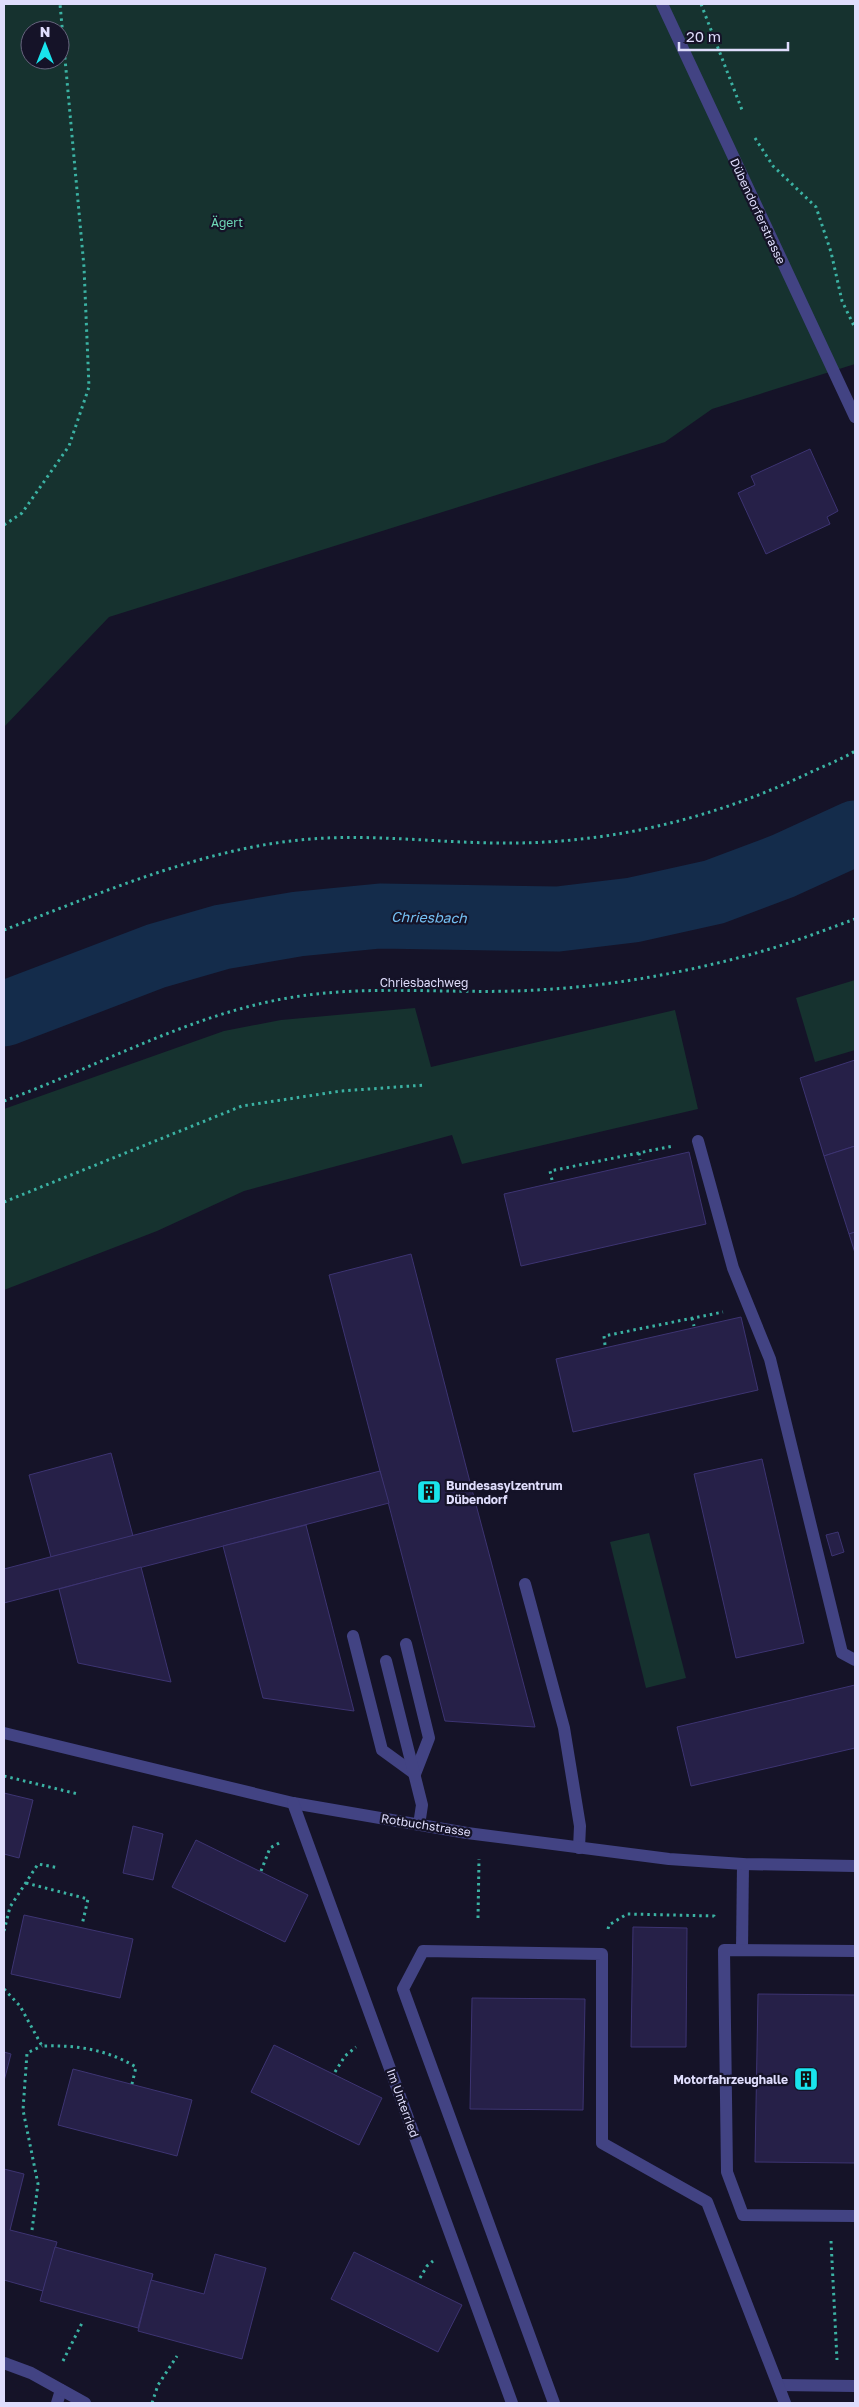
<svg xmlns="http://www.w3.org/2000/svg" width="859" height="2407" font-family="'Golos Text',sans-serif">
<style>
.green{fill:#16322f;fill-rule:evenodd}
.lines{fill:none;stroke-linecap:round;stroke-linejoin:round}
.river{stroke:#142c4b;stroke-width:65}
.building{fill:#262048;stroke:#3d3472}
.path{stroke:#3bb2a3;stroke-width:3;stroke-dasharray:2.5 4;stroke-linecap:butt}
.service{stroke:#424383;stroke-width:12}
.minor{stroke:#424383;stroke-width:12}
.tertiary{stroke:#424383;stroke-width:12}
.labels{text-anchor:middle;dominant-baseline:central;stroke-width:4.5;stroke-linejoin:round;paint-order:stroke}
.street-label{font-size:12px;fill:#dfddfc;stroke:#151328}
.park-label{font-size:12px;fill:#6ed7b6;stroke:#151328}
.poi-label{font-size:12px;font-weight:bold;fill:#dfddfc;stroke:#151328;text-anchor:start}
.water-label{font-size:14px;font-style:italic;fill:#74c0f3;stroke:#151328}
</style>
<rect width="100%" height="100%" fill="#151328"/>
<g class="green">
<path d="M4 4H855V364L712 409 665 442 109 617 4 727ZM30 30H60V60H30Z"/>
<polygon points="855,980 855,1050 815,1062 796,998"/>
<polygon points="415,1008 431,1067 675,1010 698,1109 462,1164 452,1135 244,1191 157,1231 4,1290 4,1109 224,1031 281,1020"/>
<polygon points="649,1533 686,1678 646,1688 610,1542"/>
</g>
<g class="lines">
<polyline class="river" points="4,1014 156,956 222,937 298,924 380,916 558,919 633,910 714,892 783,866 855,833"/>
</g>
<g class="building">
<polygon points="810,449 838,511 827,517 830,524 766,554 738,493 755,485 751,476"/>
<polygon points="855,1060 855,1146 824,1156 800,1078"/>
<polygon points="855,1146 855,1232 849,1234 824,1156"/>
<polygon points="689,1152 706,1224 521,1266 504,1194"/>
<polygon points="855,1232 855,1253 849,1234"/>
<polygon points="411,1254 470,1482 535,1727 445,1721 329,1275"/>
<polygon points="741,1317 758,1390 573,1432 556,1359"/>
<polygon points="111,1453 133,1536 51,1557 29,1475"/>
<polygon points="762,1459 804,1643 736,1658 694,1474"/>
<polygon points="380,1471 389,1503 4,1603 4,1569"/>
<polygon points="306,1525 354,1711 263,1698 223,1546"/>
<polygon points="838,1532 844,1552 832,1556 826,1535"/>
<polygon points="141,1567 171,1682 78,1663 59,1589"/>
<polygon points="855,1685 855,1748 691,1786 677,1727"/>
<polygon points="4,1793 33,1800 19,1858 4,1854"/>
<polygon points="133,1826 163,1834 153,1880 123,1873"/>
<polygon points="196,1840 308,1895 285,1942 172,1887"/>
<polygon points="24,1915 133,1939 120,1998 11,1974"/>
<polygon points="633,1927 687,1928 686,2047 631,2047"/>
<polygon points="758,1994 855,1995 855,2163 755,2162"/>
<polygon points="472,1998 585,1999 583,2110 470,2109"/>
<polygon points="274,2045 382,2098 359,2145 251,2092"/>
<polygon points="4,2052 11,2054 4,2081"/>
<polygon points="73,2069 192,2100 177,2156 58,2125"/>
<polygon points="4,2169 24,2174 10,2230 57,2242 43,2291 4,2280"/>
<polygon points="55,2247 153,2274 138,2328 40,2301"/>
<polygon points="354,2252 462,2305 438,2352 331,2299"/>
<polygon points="215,2254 266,2268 242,2359 138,2331 151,2280 204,2294"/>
</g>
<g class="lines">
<g class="path">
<polyline points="701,4 742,110"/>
<polyline points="755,138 773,166 816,207 831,252 842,301 855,328"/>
<polyline points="4,525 22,513 69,446 89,387 84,267 60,4"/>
<path d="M4 930C93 896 195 852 291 841 361 832 433 843 503 843 609 844 712 819 807 774 823 766 841 760 855 751"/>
<path d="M4 1101C100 1066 192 1013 294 997 374 984 457 995 537 990 613 986 690 972 763 951 794 942 825 930 855 919"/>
<polyline points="639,1153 640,1160"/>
<polyline points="552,1180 550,1171 673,1146"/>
<polyline points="4,1202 242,1106 341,1091 425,1085"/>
<polyline points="692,1318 694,1326"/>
<polyline points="605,1345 604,1336 723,1312"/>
<polyline points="4,1776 78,1794"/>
<polyline points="261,1871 270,1848 281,1842"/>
<polyline points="26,1883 88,1899 82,1925"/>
<polyline points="478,1918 479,1859"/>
<polyline points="608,1929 609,1925 627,1914 714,1916 715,1918"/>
<polyline points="4,1931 10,1907 38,1864 59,1868"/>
<path d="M4 1989 20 2006 42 2046C76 2045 106 2049 136 2067L132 2084"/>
<polyline points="335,2072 345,2056 356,2047"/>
<polyline points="32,2230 38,2184 23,2110 27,2053 42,2046"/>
<polyline points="831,2241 837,2360"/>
<polyline points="420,2278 427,2266 433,2261"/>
<polyline points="63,2361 82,2323"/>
<polyline points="152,2403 158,2385 177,2356"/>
</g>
<g class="service">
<polyline points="698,1141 733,1268 770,1359 842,1653 855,1660"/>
<polyline points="525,1584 564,1728 580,1826 579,1848"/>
<polyline points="353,1636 382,1750 415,1774"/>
<polyline points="406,1644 429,1738 415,1774"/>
<polyline points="386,1661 422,1805 419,1825"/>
<polyline points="742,1950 743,1864"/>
<polyline points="855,1951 724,1950 727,2172 743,2215 855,2216"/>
<polyline points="779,2385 855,2386"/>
<polyline points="57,2403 61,2390"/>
<polyline points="554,2403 403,1989 423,1951 602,1954 602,2143 707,2202 785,2403"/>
</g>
<g class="minor">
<polyline points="4,1733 293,1803 467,1833 669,1859 743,1864 855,1866"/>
<polyline points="293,1803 512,2403"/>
<polyline points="4,2363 31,2373 85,2403"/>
</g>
<polyline class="tertiary" points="662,4 855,417"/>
</g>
<defs>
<symbol id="building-square" viewBox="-11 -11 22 22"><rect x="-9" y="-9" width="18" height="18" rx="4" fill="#19e4ec" stroke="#151328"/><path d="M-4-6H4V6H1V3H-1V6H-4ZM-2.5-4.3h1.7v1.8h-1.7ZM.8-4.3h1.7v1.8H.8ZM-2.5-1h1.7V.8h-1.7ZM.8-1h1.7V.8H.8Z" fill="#111"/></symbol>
</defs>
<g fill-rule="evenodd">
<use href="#building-square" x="415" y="1478" width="28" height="28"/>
<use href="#building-square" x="792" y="2065" width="28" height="28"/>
</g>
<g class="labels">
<g class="street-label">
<text transform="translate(758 211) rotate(65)">Dübendorferstrasse</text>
<text x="424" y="982">Chriesbachweg</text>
<text transform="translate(426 1825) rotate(9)">Rotbuchstrasse</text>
<text transform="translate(403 2103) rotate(70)">Im Unterried</text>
</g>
<g class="park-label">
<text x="227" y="222">Ägert</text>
</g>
<g class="poi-label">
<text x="446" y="1485">Bundesasylzentrum<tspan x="446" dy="14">Dübendorf</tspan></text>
<text x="788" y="2079" text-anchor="end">Motorfahrzeughalle</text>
</g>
<g class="water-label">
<text transform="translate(429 917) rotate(1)">Chriesbach</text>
</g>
</g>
<rect width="859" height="2407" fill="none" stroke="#dfddfc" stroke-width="10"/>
<g transform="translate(45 45)"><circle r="24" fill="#151328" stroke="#66647d"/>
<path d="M0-4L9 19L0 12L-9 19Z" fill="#19e4ec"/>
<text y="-8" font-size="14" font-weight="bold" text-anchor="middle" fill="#dfddfc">N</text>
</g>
<path d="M679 42v8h109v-8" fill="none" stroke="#dfddfc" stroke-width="2.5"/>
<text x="686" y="42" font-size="15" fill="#dfddfc" stroke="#151328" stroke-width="4" paint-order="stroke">20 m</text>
</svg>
